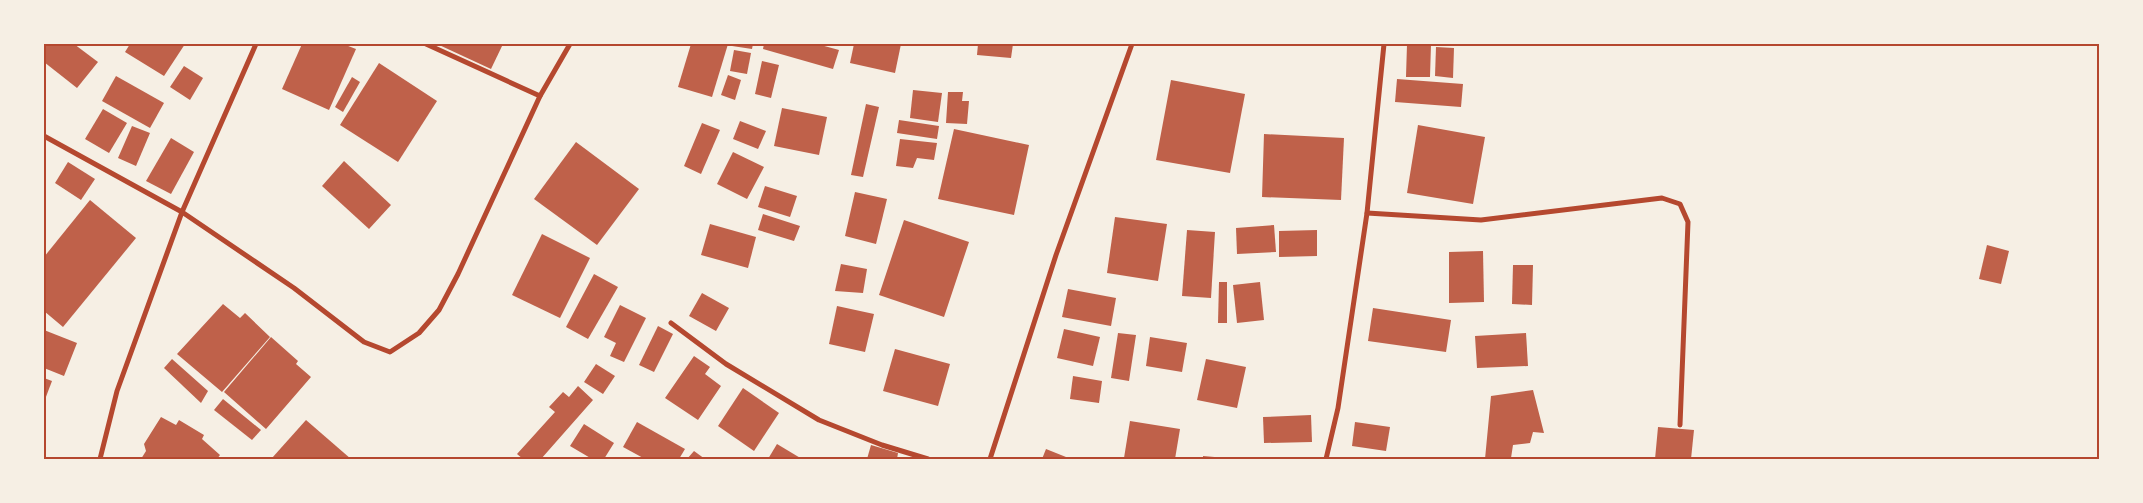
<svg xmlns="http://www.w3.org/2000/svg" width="2143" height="503" font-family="'Archivo Narrow',sans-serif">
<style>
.building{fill:#bf614a}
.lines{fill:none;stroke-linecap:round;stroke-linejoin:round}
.minor{stroke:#b5482f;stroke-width:5}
.neatline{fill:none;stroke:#b5482f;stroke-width:2}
</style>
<rect width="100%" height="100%" fill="#f6efe4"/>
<g class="building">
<polygon points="44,44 74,44 98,62 77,88 44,62"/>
<polygon points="130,44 185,44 164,76 125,52"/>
<polygon points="302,44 343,44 356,49 329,110 282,89"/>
<polygon points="437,44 503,44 491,69"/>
<polygon points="691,44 728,44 712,97 678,87"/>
<polygon points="733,44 753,44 752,49 732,46"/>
<polygon points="764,44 817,44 839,50 833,69 763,49"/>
<polygon points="854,44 901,44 895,73 850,63"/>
<polygon points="978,44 1013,44 1011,58 977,55"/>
<polygon points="1407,44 1431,44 1430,77 1406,77"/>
<polygon points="1436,47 1454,48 1453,78 1435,76"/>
<polygon points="734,50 751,53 747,74 730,71"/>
<polygon points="762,61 779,65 771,98 755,94"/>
<polygon points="379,63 437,101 398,162 340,125"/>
<polygon points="184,66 203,78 190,100 170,87"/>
<polygon points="728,75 741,80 735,100 721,95"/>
<polygon points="116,76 164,103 150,128 102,101"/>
<polygon points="352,77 360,82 343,112 335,107"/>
<polygon points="1397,79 1463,84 1461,107 1395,102"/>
<polygon points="1171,80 1245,94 1230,173 1156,160"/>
<polygon points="913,90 942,93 938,122 910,118"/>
<polygon points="948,92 963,92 962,101 969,101 967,124 946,123"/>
<polygon points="866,104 879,107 863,177 851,175"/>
<polygon points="782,108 827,117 819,155 774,146"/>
<polygon points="103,109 127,123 109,153 85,139"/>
<polygon points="899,120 939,126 937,139 897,133"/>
<polygon points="740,121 766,131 758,149 733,139"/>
<polygon points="702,123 720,130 701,174 684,166"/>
<polygon points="1418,125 1485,137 1473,204 1407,193"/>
<polygon points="132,126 150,133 136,166 118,158"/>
<polygon points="954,129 1029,145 1014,215 938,199"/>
<polygon points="1264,134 1344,138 1341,200 1262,197"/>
<polygon points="171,138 194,152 171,194 146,181"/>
<polygon points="900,139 937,143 934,160 917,158 913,168 896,166"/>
<polygon points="576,142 639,189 597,245 534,199"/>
<polygon points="733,152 764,167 747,199 717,184"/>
<polygon points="344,161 391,205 369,229 322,186"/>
<polygon points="68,162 95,179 81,200 55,183"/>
<polygon points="765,186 797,196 790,217 758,207"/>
<polygon points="855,192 887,199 876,244 845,236"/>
<polygon points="90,200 136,238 63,327 44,311 44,257"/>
<polygon points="763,214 800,226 794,241 758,230"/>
<polygon points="1115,217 1167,224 1158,281 1107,273"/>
<polygon points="904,220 969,242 944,317 879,295"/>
<polygon points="710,224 756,237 748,268 701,255"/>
<polygon points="1274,225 1276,252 1237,254 1236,228"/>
<polygon points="1187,230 1215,232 1211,298 1182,296"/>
<polygon points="1317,230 1317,256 1279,257 1279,231"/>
<polygon points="542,234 590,258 560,318 512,295"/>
<polygon points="1987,245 2009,251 2001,284 1979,279"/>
<polygon points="1483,251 1484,302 1449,303 1449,252"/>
<polygon points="841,264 867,269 863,293 835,291"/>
<polygon points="1513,265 1533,265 1532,305 1512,304"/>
<polygon points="594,274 618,287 588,339 566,327"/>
<polygon points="1219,282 1227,282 1227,323 1218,323"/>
<polygon points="1260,282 1264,320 1237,323 1233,285"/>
<polygon points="1068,289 1116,298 1111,326 1062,317"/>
<polygon points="702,293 729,308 716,331 689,316"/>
<polygon points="223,304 240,318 245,313 270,337 222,392 177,354"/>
<polygon points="620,305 646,318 624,362 610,356 616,343 604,337"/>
<polygon points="837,306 874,314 865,352 829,344"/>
<polygon points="1373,308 1451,320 1446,352 1368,341"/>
<polygon points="658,326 673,334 654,372 639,365"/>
<polygon points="1064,329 1100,337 1093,366 1057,358"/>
<polygon points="44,330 77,343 64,376 44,368"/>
<polygon points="1118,333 1136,335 1129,381 1111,378"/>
<polygon points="1526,333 1528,366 1477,368 1475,336"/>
<polygon points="271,337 298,361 296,364 311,377 266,429 224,392"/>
<polygon points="1150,337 1187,343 1182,372 1146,366"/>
<polygon points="895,349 950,364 938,406 883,391"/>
<polygon points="694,356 710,367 705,374 721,386 698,420 665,398"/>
<polygon points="172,359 208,391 201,403 164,368"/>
<polygon points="1206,359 1246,367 1237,408 1197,400"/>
<polygon points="596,364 615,376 603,394 584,382"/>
<polygon points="1073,376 1102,381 1099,403 1070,399"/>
<polygon points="44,378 52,381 44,402"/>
<polygon points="578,386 593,400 541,459 523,459 517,454 555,412 549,407 563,392 569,397"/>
<polygon points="743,388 779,413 754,451 718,426"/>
<polygon points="1533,390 1544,433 1533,432 1530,443 1513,445 1511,458 1485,459 1491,396"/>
<polygon points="223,399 261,430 252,440 214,410"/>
<polygon points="1311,415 1312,442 1264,443 1263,417"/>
<polygon points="161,417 176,425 179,420 204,435 202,439 220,455 217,459 141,459 146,451 144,444"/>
<polygon points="306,420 351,459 274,459 272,458"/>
<polygon points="1130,421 1180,429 1175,459 1124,458"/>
<polygon points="637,422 685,449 679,459 645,459 623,447"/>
<polygon points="1355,422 1390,427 1386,451 1352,446"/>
<polygon points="584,424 614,443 604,459 592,459 570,446"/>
<polygon points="1658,427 1694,430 1691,459 1655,459"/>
<polygon points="777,444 802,459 768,459"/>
<polygon points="871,445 898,453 897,459 867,459"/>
<polygon points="1046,449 1071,459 1042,459"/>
<polygon points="694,451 705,459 687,459"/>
<polygon points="1203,456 1226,458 1226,459 1203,459"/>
</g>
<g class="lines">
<g class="minor">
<polyline points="426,44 540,96"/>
<polyline points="44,136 182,212 294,288 364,342 390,352 419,333 439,310 458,274 540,96 570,44"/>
<polyline points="1367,213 1481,220 1662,198 1680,204 1688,222 1680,425"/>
<polyline points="671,323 726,364 819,420 882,445 928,459"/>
<polyline points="100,459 117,391 182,212 256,44"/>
<polyline points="990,459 1056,255 1132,44"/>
<polyline points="1326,459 1338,408 1367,213 1384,44"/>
</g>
</g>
<rect width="2143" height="503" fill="none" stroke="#f6efe4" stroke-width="90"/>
<rect x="45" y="45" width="2053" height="413" class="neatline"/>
</svg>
